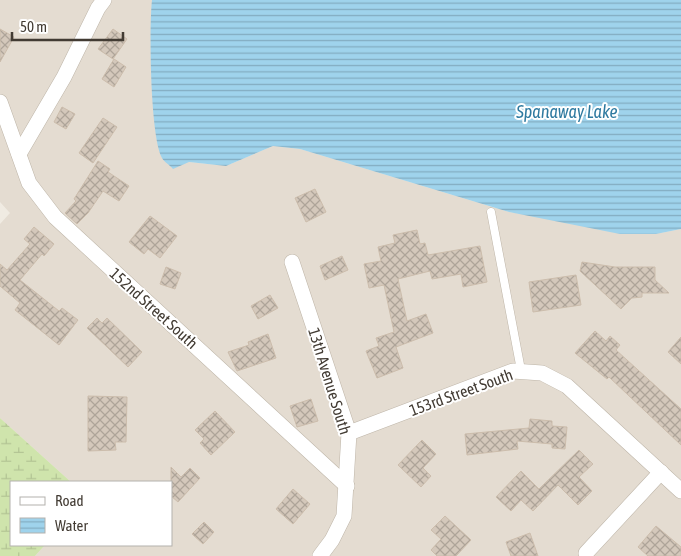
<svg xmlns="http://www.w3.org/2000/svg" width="681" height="556" font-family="'Asap Condensed',sans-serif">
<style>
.residential{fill:#e4dcd1}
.wetland{fill:url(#wetland-marsh)}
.water{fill:url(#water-rules)}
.building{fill:url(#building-cross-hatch);stroke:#ccbdac}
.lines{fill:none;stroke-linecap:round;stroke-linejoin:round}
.lane-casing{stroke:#beb5a8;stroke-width:9}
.street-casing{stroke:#beb5a8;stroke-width:16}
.lane{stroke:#fff;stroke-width:8}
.street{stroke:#fff;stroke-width:15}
.labels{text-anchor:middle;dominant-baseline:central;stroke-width:4;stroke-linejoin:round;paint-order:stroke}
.street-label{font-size:16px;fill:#423b33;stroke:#fff}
.water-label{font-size:18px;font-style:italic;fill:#2f7aa0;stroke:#fff}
</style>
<defs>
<pattern id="wetland-marsh" width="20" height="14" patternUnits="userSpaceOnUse" patternTransform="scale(1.25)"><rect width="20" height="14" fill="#cfe4ac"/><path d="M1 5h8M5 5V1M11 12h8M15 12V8" fill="none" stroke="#b3c494"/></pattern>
<pattern id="water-rules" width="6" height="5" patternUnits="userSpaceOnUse" patternTransform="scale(1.25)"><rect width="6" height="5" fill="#9fd3ec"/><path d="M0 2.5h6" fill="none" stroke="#83acc0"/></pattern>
<pattern id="building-cross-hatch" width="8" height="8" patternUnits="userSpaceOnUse" patternTransform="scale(1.25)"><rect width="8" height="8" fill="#d4c8bb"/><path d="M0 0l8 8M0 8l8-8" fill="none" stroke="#aea499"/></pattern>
</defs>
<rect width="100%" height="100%" fill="#f0ebe2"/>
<polygon class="residential" points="0,0 152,0 151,55 157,142 189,162 226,166 273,146 300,149 509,212 656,234 681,229 681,556 35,556 45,545 171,545 171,482 71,482 0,418 0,224 10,213 0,202"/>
<polygon class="wetland" points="0,418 71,482 11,482 11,545 45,545 35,556 0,556"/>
<path class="water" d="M152 0H681V229L656 234H620L509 212 300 149 273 146 226 166 189 162 173 169C170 165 164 162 162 158 150 137 149 26 152 0Z"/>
<g class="building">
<polygon points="0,29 14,37 0,62"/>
<polygon points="113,29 127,39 113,59 98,49"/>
<polygon points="114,59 126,67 114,87 102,79"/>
<polygon points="62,107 75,114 66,129 54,122"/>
<polygon points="103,118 117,127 93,163 79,153"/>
<polygon points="98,161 110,169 108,172 129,186 119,201 103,191 88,213 77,224 65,213 76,201 74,199"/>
<polygon points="315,189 326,212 306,222 295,198"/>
<polygon points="150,216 177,236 160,258 148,249 144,254 129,242"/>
<polygon points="34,227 54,244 44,256 42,254 20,280 59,311 62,308 78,320 59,345 15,310 20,303 0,286 0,264 7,270 30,244 24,239"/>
<polygon points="417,230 420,244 425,243 428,255 480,246 487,282 463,287 461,274 432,279 430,271 398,279 407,321 426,314 433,333 396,347 403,368 377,378 366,351 379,346 376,338 394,332 384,285 369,288 364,264 381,261 378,247 395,243 393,235"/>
<polygon points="342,256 348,270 325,280 320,266"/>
<polygon points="582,262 615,267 655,267 655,280 669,293 642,293 642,297 632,298 621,309 580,271"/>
<polygon points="166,267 181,273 175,289 160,284"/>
<polygon points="576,275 581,305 533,312 529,282"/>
<polygon points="270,295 278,308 258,319 251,306"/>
<polygon points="97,318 102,323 107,318 142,352 128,367 87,328"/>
<polygon points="595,331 606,341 610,336 620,345 616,350 681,409 681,445 609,377 607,379 575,353"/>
<polygon points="268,334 276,358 237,371 228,352 249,345 248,342"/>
<polygon points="681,337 681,364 668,352"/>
<polygon points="88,396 127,397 126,442 115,442 116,450 88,451"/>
<polygon points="311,399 318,421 297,427 290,406"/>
<polygon points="215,411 235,432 211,455 200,443 204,439 195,430"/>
<polygon points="530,419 552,421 552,426 567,427 565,449 552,448 552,444 517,441 518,449 467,455 465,434 529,428"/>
<polygon points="422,440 436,454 423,468 431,476 421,487 398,465"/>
<polygon points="579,450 593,464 579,477 592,491 578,505 558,485 533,511 521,500 511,511 496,497 521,471 539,489"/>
<polygon points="171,467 181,477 190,468 200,478 178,502 171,496"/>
<polygon points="293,489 310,504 293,524 276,509"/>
<polygon points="445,516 471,540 456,556 437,556 431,550 441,539 431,530"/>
<polygon points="204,522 214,532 203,544 192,534"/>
<polygon points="656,526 681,547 681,556 648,556 638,547"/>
<polygon points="530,533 538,556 511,556 506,542"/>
</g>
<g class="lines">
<defs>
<polyline id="lane" points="491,212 521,370"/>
<g id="street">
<polyline points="0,102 29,183 55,217 347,486"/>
<polyline points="19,154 64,77 98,8 104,0"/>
<polyline points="292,262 349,433 344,516 332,540 320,556"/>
<polyline points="349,433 513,371 542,373 567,386 681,491"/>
<polyline points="586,553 661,472"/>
</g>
</defs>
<use href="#lane" class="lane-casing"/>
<use href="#street" class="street-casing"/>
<use href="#lane" class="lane"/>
<use href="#street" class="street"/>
</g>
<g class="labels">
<g class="street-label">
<text transform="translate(154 308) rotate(42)">152nd Street South</text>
<text transform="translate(330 381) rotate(73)">13th Avenue South</text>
<text transform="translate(461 392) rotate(-20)">153rd Street South</text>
</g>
<g class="water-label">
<text x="567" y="111">Spanaway Lake</text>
</g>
</g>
<rect x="10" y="481" width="162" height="65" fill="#ffffff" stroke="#b3b1ad"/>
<rect x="20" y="497" width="25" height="8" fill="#ffffff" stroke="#b3b1ad"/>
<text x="55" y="506" font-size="15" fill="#423b33">Road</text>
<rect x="20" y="518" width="25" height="15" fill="url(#water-rules)" stroke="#b3b1ad"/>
<text x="55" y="531" font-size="15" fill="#423b33">Water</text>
<path d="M12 32v8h111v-8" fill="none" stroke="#423b33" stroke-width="2.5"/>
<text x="20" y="32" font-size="15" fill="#423b33" stroke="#ffffff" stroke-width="4" paint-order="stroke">50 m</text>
</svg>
